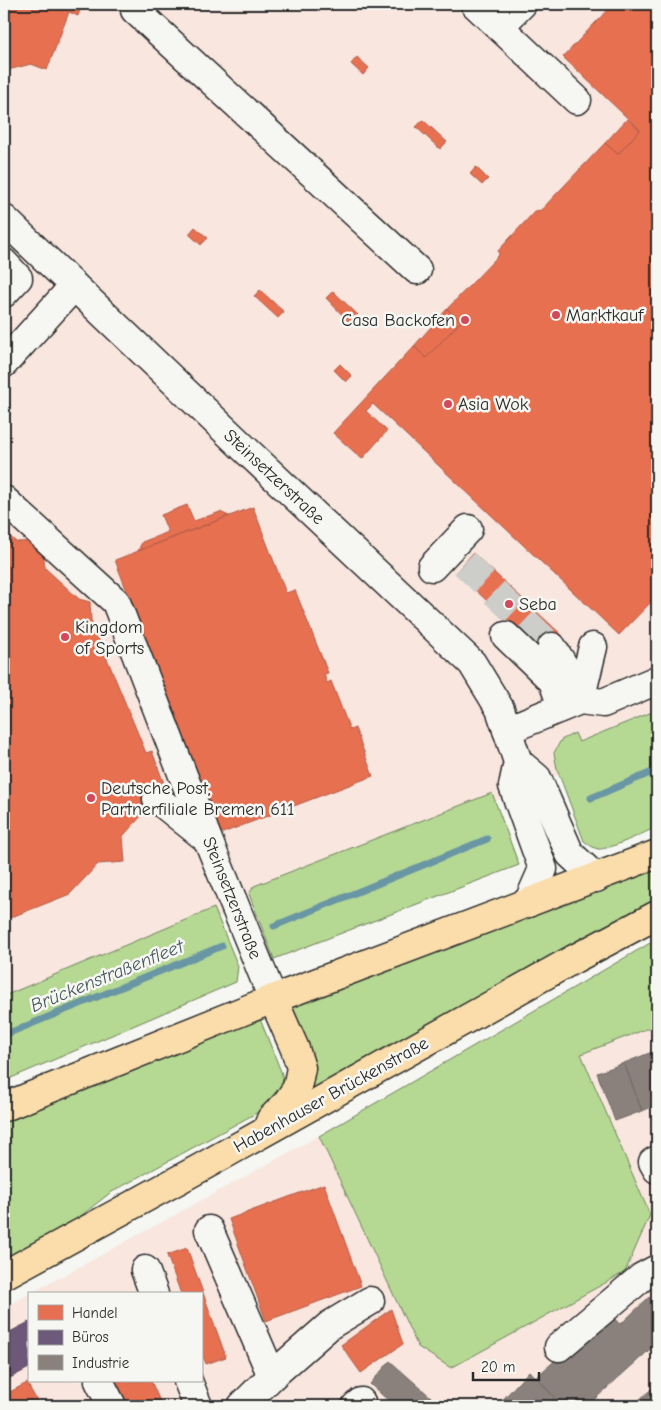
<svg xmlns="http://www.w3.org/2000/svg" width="661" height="1410" font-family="'Comic Neue',sans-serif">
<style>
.built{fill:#f8e6df}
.green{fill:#b5d892;stroke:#70825e}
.shops{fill:#e76f51;stroke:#af5b46}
.offices{fill:#6d597a;stroke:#594b62}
.industry{fill:#8a817c;stroke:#6e6764}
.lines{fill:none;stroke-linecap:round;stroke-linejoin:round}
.stream{stroke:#6996a4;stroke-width:7}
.minor-tunnel{stroke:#cdcdca;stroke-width:28;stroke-dasharray:28 14;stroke-linecap:butt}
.minor-casing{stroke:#2b2b2b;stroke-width:31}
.major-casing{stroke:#2b2b2b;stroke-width:31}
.minor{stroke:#f6f6f2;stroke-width:28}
.major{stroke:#faddab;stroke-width:28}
.poi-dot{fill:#d1495b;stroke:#f6f6f2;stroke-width:2}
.labels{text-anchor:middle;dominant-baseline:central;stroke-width:5;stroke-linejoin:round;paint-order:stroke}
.poi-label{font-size:18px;fill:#2b2b2b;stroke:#f6f6f2;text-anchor:start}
.street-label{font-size:18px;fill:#2b2b2b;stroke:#f6f6f2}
.water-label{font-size:19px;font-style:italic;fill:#45585d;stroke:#f6f6f2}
</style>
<rect width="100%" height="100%" fill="#f6f6f2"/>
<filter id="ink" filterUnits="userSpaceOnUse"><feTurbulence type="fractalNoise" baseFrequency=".02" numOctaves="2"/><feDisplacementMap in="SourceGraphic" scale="10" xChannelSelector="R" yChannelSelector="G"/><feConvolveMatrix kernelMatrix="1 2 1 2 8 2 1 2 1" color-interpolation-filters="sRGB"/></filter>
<g filter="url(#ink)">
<g class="built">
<polygon points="4,4 657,4 657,727 556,776 4,1008"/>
<polygon points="657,1025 657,1406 4,1406 4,1308 29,1294 29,1381 201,1381 201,1294 30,1294 319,1136 418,1347 650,1215 581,1054"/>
</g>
<g class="green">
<path d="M657 710V827C645 832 610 850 598 849 593 848 588 844 584 841L557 769 554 753 561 740 575 733 579 742Z"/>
<polygon points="492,793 519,865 274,959 249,894 254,886"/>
<polygon points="657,867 657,905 310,1096 314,1070 289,1007 600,890"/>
<polygon points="214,908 238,966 236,982 4,1081 4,996"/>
<polygon points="657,939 657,1025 581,1054 650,1215 625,1272 451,1368 418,1347 319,1136"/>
<polygon points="260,1019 282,1074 283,1084 260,1111 110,1193 45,1244 4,1265 4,1120 158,1056"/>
</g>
<g class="shops">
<polygon points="4,4 82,4 78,16 69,12 47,70 31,64 4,71"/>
<polygon points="613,4 657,4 657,602 654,599 619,635 373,404 366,411 387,431 362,459 333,433 414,346 426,358 461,321 447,309 499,255 498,251 535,211 541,210 605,143 618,154 640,130 563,57"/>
<polygon points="357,57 369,68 363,75 351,64"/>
<polygon points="627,119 640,130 618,154 605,143"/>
<polygon points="423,120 447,142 440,149 416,127"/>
<polygon points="476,167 488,179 482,185 470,174"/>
<polygon points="195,227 208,238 201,245 189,234"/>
<polygon points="260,290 284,312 278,318 254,296"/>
<polygon points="333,291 358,315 350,323 326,298"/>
<polygon points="447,309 461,321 426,358 414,346"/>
<polygon points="340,364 352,376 346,382 334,370"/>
<polygon points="187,505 194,521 220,512 229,516 138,551 142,542 168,532 161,515"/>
<polygon points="253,507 286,593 295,590 328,673 324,674 327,683 331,681 350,730 355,728 373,776 220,834 115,560"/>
<polygon points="4,531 16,542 42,541 45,568 79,599 90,602 91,620 146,753 152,751 166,789 123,836 125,862 98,864 70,894 4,920"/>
<polygon points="473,553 563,636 545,655 456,572"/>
<polygon points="324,1184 361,1286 266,1321 229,1219"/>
<polygon points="187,1248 226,1357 206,1364 201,1351 201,1294 181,1294 167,1255"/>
<polygon points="391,1309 403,1344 361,1373 341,1345"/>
<polygon points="113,1381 151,1381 162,1406 125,1406"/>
<polygon points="27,1383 40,1406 4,1406 4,1395"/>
</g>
<polygon class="offices" points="29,1322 29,1368 10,1378 4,1367 4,1335"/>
<g class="industry">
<polygon points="657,1050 657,1105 642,1111 624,1063"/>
<polygon points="624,1063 642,1111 615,1121 597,1073"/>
<polygon points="649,1297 657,1307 657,1343 587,1406 562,1406 536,1377 610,1313 621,1324"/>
<polygon points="390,1361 441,1406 388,1406 391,1403 370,1384"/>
<polygon points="529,1371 536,1377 562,1406 497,1406"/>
<polygon points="657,1377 657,1406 632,1406 655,1386 652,1382"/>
</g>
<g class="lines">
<g class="stream">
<polyline points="591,798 657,770"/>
<polyline points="274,926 487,839"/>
<polyline points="4,1035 222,946"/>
</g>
<polyline class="minor-tunnel" points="464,563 552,647"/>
<defs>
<g id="minor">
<polyline points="475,4 577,100"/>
<polyline points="135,10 417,270"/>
<polyline points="499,27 522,4"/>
<polyline points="4,219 247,451 472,663 500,709 518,762 513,786 543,869 528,903"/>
<polyline points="4,263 18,278 4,293"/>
<polyline points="4,363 74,286"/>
<polyline points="4,500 116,602 208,840 273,999"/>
<polyline points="432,567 468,529"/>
<polyline points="506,636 553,681 562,707"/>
<polyline points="552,647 570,676 578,694"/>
<polyline points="580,700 593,647"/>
<polyline points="507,730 580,700 603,703 657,680"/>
<polyline points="518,762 537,778 570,854 596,878"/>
<polyline points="157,799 207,839"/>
<polyline points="657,1160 653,1162 657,1169"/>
<polyline points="209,1230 272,1376"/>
<polyline points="145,1270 154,1294"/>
<polyline points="559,1347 642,1277 657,1269"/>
<polyline points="99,1381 112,1406"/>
<polyline points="188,1381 198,1406"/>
<polyline points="242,1406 272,1376 330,1325 370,1301"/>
<polyline points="356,1406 361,1402"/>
</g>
<g id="major">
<polyline points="4,1107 273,999 657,854"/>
<polyline points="269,1124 271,1119 286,1104 297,1088 301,1068 295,1049 273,999"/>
<polyline points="4,1275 200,1168 574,959 657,915"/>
</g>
</defs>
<use href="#minor" class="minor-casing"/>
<use href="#major" class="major-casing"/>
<use href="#minor" class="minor"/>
<use href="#major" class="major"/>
</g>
</g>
<g class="poi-dot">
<circle cx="556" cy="315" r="5"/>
<circle cx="465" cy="320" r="5"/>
<circle cx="448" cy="404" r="5"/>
<circle cx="509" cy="604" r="5"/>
<circle cx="65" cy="637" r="5"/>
<circle cx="91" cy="798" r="5"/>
</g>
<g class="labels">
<g class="poi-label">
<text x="566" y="315">Marktkauf</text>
<text x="455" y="320" text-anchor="end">Casa Backofen</text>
<text x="458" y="404">Asia Wok</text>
<text x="519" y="604">Seba</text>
<text x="75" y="627">Kingdom<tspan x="75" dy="21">of Sports</tspan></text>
<text x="101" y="788">Deutsche Post,<tspan x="101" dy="21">Partnerfiliale Bremen 611</tspan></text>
</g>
<g class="street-label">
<text transform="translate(274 477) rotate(43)">Steinsetzerstraße</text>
<text transform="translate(232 898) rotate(68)">Steinsetzerstraße</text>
<text transform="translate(331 1095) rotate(-29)">Habenhauser Brückenstraße</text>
</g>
<g class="water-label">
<text transform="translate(107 976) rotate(-22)">Brückenstraßenfleet</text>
</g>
</g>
<rect width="661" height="1410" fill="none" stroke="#f6f6f2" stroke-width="20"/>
<rect x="10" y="10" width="641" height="1390" fill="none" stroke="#2b2b2b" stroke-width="2" filter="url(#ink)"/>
<rect x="28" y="1292" width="175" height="90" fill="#f6f6f2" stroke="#a5a5a2"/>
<rect x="38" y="1305" width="25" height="15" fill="#e76f51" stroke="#a5a5a2"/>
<text x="72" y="1318" font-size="15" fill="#2b2b2b">Handel</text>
<rect x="38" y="1330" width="25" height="15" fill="#6d597a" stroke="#a5a5a2"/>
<text x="72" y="1342" font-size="15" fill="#2b2b2b">Büros</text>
<rect x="38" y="1355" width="25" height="15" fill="#8a817c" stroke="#a5a5a2"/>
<text x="72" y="1368" font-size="15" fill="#2b2b2b">Industrie</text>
<path d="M473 1372v8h66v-8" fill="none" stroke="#2b2b2b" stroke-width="2.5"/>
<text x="481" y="1372" font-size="15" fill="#2b2b2b" stroke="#f6f6f2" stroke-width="4" paint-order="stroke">20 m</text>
</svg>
